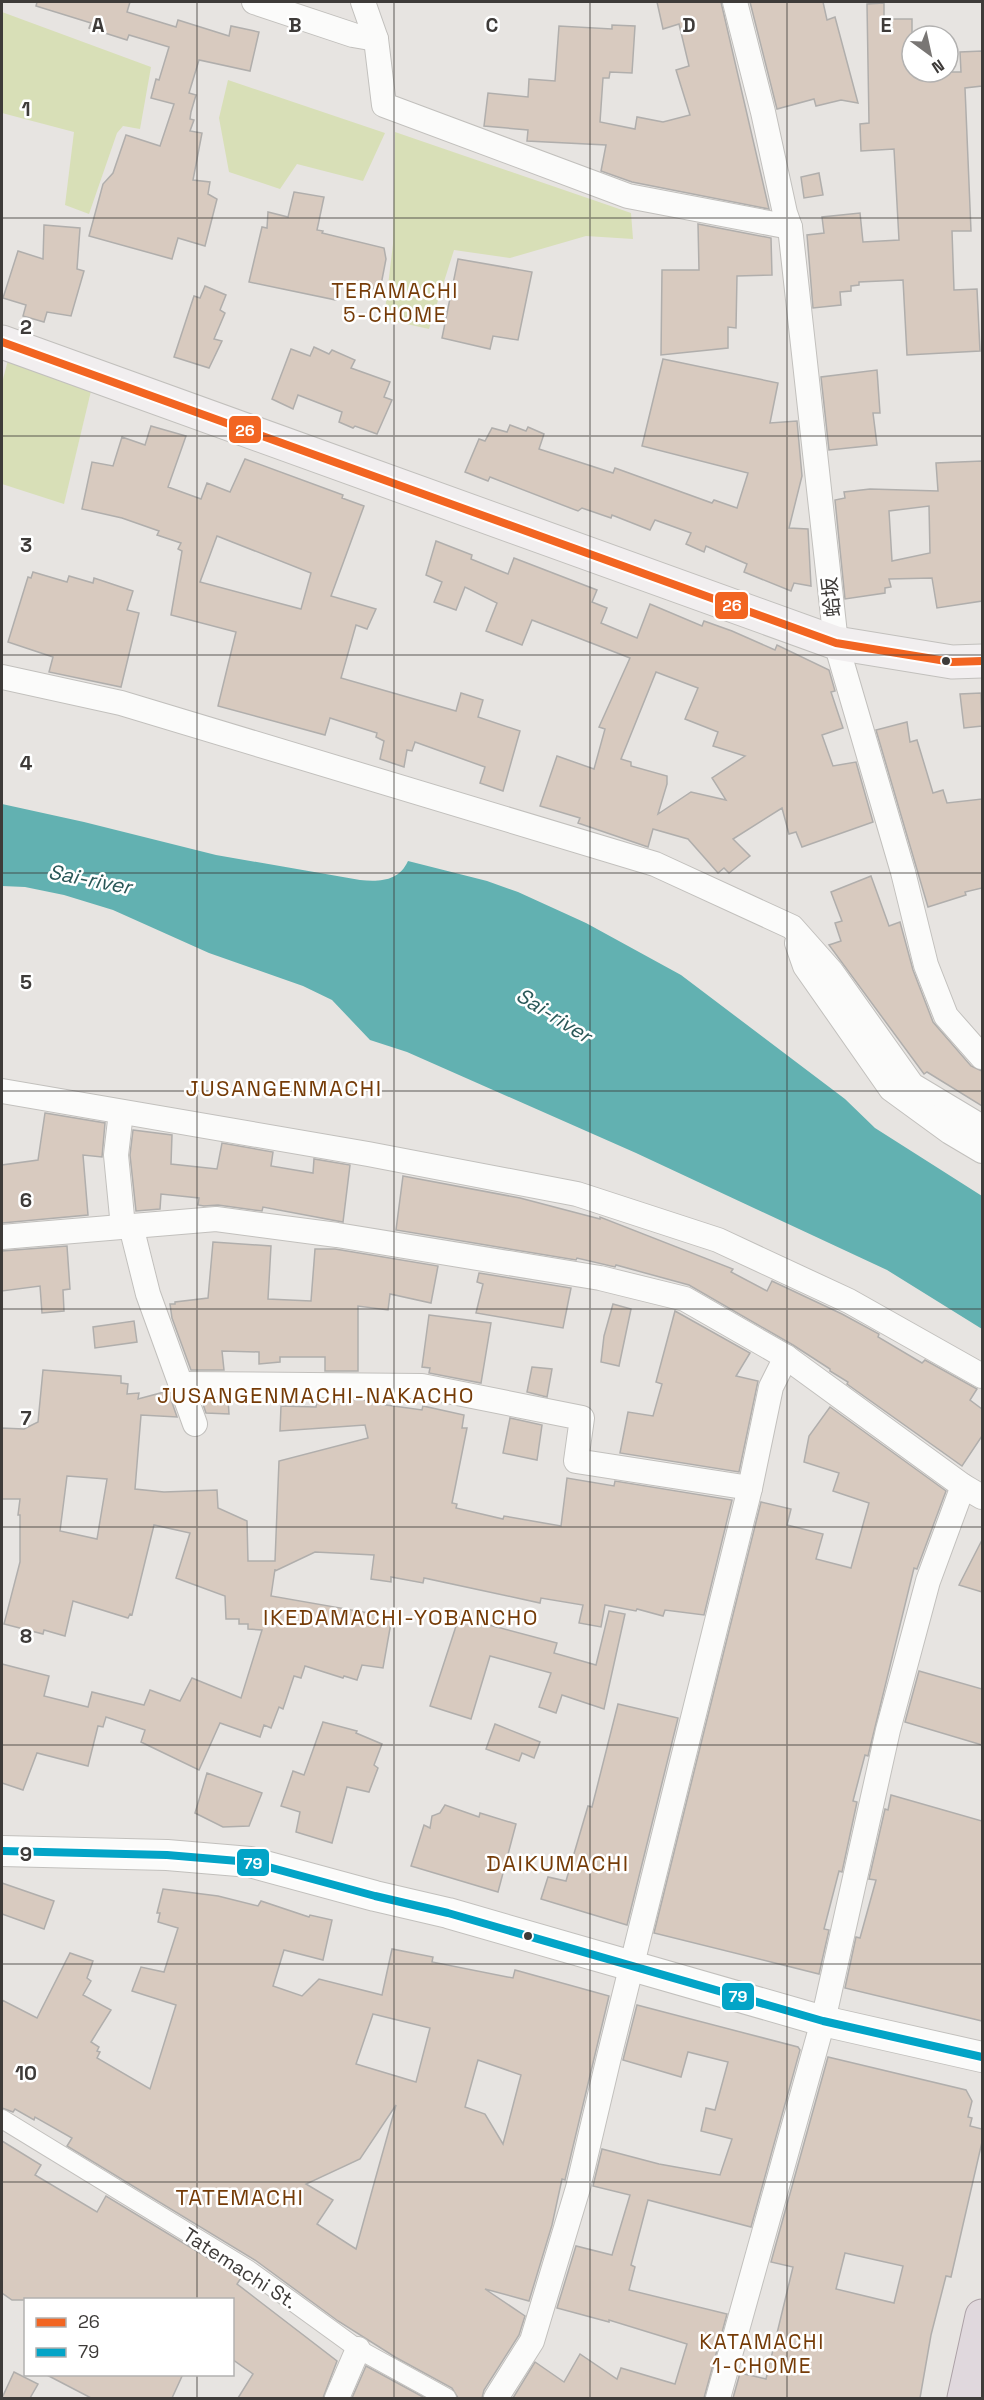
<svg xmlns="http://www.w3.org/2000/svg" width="984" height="2400" font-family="'Space Grotesk','Noto Sans JP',sans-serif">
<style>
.green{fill:#d8dfb7}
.water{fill:#62b1b1}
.building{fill:#d8cabf;stroke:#b0aeac;stroke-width:1.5;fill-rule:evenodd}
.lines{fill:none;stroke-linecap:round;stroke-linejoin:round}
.pedestrian-casing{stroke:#c2c0bd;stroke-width:20}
.minor-casing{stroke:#c2c0bd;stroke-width:26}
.tertiary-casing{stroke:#c2c0bd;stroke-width:32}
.secondary-casing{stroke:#c2c0bd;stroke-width:35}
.trunk-casing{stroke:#aca1a6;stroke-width:35}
.pedestrian{stroke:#fbfbfa;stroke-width:18}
.minor{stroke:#fbfbfa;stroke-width:24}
.tertiary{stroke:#fbfbfa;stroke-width:30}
.secondary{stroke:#f1eeef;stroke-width:33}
.trunk{stroke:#e0d8dd;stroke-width:33}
.bus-1-casing{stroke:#fff;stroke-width:12}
.bus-2-casing{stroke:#fff;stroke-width:12}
.bus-1{stroke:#f26522;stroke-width:8}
.bus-2{stroke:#03a4c7;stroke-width:8}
.grid{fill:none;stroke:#3e3b39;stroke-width:1.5;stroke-opacity:0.55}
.bus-dot{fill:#3e3b39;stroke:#fff;stroke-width:2}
.labels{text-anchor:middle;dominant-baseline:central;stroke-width:5;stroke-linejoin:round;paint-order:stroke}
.street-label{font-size:20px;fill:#3e3b39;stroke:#fff}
.neighbourhood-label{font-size:21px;letter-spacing:1.5px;fill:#753b07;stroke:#fff}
.water-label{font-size:21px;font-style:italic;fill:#2a5858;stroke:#fff}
.quarter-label{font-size:22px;letter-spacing:1.5px;fill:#753b07;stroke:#fff}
.grid-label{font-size:20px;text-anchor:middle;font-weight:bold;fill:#3e3b39;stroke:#fff;stroke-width:5;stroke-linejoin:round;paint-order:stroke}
.line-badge{stroke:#fff;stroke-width:2}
.badge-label{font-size:16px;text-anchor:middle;font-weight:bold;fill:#fff}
</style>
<rect width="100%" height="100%" fill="#e7e4e1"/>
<g class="green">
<polygon points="2,12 151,67 140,129 123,126 117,133 89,214 65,205 74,132 2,113"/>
<polygon points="228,80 385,133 363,181 297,164 280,189 229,172 219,118"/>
<polygon points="395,132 631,213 633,239 586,236 510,258 454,250 429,329 384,319 393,244"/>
<polygon points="8,360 91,391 64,504 2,484 2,383"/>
</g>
<path class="water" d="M2 804 84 822 216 855 360 880C380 882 399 881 408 861L487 881 518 892 586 923 681 975 845 1099 875 1128 982 1196V1329L887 1270 636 1153 407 1052 370 1040 332 1000 303 986 209 953 113 910 64 895 25 887 2 886Z"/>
<g class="building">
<polygon points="37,2 130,2 127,12 176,27 178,20 229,36 231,26 259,32 250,71 199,60 189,93 196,95 191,112 190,119 194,120 190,131 202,133 193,180 210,182 208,194 217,199 205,246 178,238 172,259 89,236 103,184 113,173 126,135 160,146 174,104 151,98 156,79 159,80 169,47 129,35 127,40 89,28 91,23 36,6"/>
<polygon points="657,2 721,2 769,209 632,182 601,171 606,145 527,141 528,130 484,126 488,93 528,97 529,79 555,81 559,26 612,29 612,25 635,26 632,73 610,72 609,78 603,78 600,122 635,129 637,117 663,122 690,115 676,70 689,66 679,24 663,29"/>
<polygon points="750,2 823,2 827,20 835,17 858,103 841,100 816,106 814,99 777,109"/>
<polygon points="884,3 884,19 912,19 912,72 961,72 960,52 982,51 982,86 965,88 971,231 952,231 954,290 977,289 980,351 907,355 903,280 859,282 859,285 851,286 851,291 840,292 841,305 813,308 807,235 824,233 822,217 860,213 863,242 899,240 894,149 861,151 860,124 869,123 867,4"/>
<polygon points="819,173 823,195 804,198 801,177"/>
<polygon points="294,192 324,197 317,230 323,231 322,233 384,248 386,259 380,290 341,282 336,300 249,282 262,227 267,228 268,212 288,217"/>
<polygon points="698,224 771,238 772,275 737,276 736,328 728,327 728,348 661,355 662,270 699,270"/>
<polygon points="44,225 80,228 77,269 84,271 71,316 47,312 44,322 23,316 26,305 3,298 18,251 43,259"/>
<polygon points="458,259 532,272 518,340 493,336 490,349 442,338"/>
<polygon points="205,286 226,295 220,310 225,313 214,339 222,341 209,368 174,357 194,296 200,298"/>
<polygon points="314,347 329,354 332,350 355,360 351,368 390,382 384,397 392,400 377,434 355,426 353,428 339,422 342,412 298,395 293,409 272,399 291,349 310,356"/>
<polygon points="663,359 778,383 770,423 797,421 802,476 789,528 808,529 811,586 794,583 791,591 744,572 747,564 706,546 704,552 686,544 691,533 655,520 650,530 612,515 611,518 582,508 578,511 490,477 488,481 465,472 479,439 485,441 492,428 507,432 510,425 526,431 528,427 544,434 539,449 613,473 615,468 712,503 714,500 737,508 748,473 642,446"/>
<polygon points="877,370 880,413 873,413 877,445 829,450 821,377"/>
<path d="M151 426 186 436 168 487 201 499 207 483 230 492 245 459 343 495 342 498 364 506 331 596 376 609 367 629 356 625 341 678 456 711 461 693 483 700 478 717 520 731 503 791 480 783 485 767 415 742 412 751 407 750 404 767 380 759 384 741 376 737 377 733 330 718 325 735 218 706 236 632 171 615 182 551 178 549 181 543 157 535 159 531 122 518 82 509 92 462 113 466 122 437 145 445ZM217 536 311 573 301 609 200 582Z"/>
<path d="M982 461V601L937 608 932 578 889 579 891 587 885 588V593L845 599 835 500 845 498 844 492 870 489 938 491 936 463ZM929 506 930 553 892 561 889 511Z"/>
<path d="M436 541 472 555 471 559 508 574 514 558 597 590 592 602 607 608 601 623 637 638 650 604 702 626 704 621 732 631 775 650 777 645 829 670 835 691 831 692 843 728 822 735 833 766 856 762 873 822 802 847 796 832 789 834 782 808 733 839 750 856 729 873 724 868 718 873 688 839 653 829 648 847 578 823 580 818 540 806 557 756 594 769 605 729 599 727 630 658 532 620 522 645 486 631 497 603 465 587 456 610 434 602 442 582 426 575ZM656 672 698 688 685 719 718 732 713 746 745 756 712 778 726 800 691 792 658 814 667 784V776L631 766V762L621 759Z"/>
<polygon points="33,572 67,582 69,576 93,583 94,578 133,591 127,610 139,613 121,687 49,672 53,657 8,642 28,577 31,578"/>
<polygon points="981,693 982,726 964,728 960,694"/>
<polygon points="907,722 910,742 917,740 933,793 943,790 947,803 982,799 982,888 965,892 966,895 928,907 876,730"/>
<polygon points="871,876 889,926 900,922 913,970 933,1022 971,1066 982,1071 982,1106 927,1072 924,1074 829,945 841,941 835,923 842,921 831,892"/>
<polygon points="45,1113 105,1123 102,1157 83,1155 88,1215 2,1223 2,1165 38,1160"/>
<polygon points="133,1130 172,1135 171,1164 217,1169 222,1143 273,1152 271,1166 313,1173 314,1159 350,1165 343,1222 263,1207 262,1211 218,1205 204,1206 198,1205 199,1198 161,1194 160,1209 136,1211 130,1155"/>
<polygon points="403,1176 520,1198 600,1219 600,1217 733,1269 731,1272 767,1291 772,1281 842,1314 879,1334 878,1337 922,1363 925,1360 977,1389 970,1400 982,1409 982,1436 962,1466 847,1384 848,1382 830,1371 830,1369 793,1345 689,1285 616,1265 615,1267 577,1258 576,1260 396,1230"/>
<polygon points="213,1242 271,1246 268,1299 311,1301 315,1249 335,1249 438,1266 431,1303 390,1294 388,1310 358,1306 358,1371 325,1371 325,1357 280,1357 280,1362 259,1364 259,1352 222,1351 224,1370 191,1370 172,1318 170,1304 175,1304 175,1302 208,1298"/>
<polygon points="67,1246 70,1289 63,1290 64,1311 42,1313 40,1286 2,1291 2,1251"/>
<polygon points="479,1273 571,1288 563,1328 476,1313 483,1284 477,1282"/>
<polygon points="613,1304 631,1309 619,1366 601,1362 604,1336"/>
<polygon points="675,1311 750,1353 736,1376 758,1381 739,1472 620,1453 628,1412 653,1416 662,1384 656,1382"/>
<polygon points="429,1315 491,1323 481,1383 429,1373 430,1368 422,1367"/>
<polygon points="134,1321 137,1342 95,1348 93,1327"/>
<polygon points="532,1367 552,1369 547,1397 527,1392"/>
<path d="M43 1370 121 1376V1383L128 1384 127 1394 139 1393 138 1399 168 1391 177 1417 141 1415 135 1489 164 1492 217 1490 218 1508 247 1521 248 1561H275L279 1461 368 1438 365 1425 280 1431 281 1406 316 1407 317 1401 325 1399 372 1400V1403L422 1410 423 1406 464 1415 462 1428H467L452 1503 457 1504 456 1508 503 1519 504 1516 561 1526 567 1478 614 1486 615 1481 732 1500 704 1615 665 1610 663 1616 637 1609 636 1611 605 1605 601 1627 579 1623 583 1605 541 1598 540 1603 424 1578 423 1583 391 1577V1582L371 1579 374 1555 315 1552 275 1571V1569L271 1596 392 1617 383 1668 362 1665 357 1680 344 1676 343 1678 305 1666 301 1678 294 1676 283 1709 279 1707 271 1728 264 1725 260 1737 220 1723 199 1770 141 1742 145 1730 106 1717 103 1727 98 1726 88 1766 37 1753 23 1790 2 1783V1664L49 1676 44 1696 88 1707 92 1692 144 1705 150 1690 180 1701 192 1678 241 1698 262 1630 248 1629V1624H239V1619H226L225 1596 176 1578 190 1533 154 1525 132 1615 130 1614 128 1618 73 1601 65 1636 44 1630 43 1634 4 1624 20 1562V1515H18L20 1499H2V1428L24 1429 38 1422ZM67 1476 107 1479 97 1539 60 1531Z"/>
<polygon points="201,1398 228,1399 229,1414 206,1413"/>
<polygon points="830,1407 946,1491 917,1569 914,1568 868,1756 865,1755 853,1801 857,1802 842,1872 839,1871 824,1929 829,1930 819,1974 654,1933 761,1502 791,1509 787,1525 823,1534 816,1559 851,1568 869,1503 833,1491 839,1473 804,1462 809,1436"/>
<polygon points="510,1418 542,1425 537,1460 503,1453"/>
<polygon points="982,1540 982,1592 959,1585"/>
<polygon points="609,1611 625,1614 604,1709 562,1695 556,1713 539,1707 551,1673 490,1656 471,1719 430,1706 459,1617 557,1643 554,1653 596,1665"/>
<polygon points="919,1671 982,1689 982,1745 905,1722"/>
<polygon points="618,1704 678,1718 627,1925 541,1899 548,1877 566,1881 588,1806 592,1807"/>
<polygon points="323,1722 357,1731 356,1733 382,1744 374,1765 378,1768 369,1792 347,1787 332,1843 296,1832 300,1812 281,1806 293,1771 304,1775"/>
<polygon points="495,1724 540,1742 534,1758 522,1753 519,1761 486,1749"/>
<polygon points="207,1773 262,1793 249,1826 223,1827 195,1813"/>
<polygon points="891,1795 982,1821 982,2021 845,1988 856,1937 860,1938 876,1880 869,1879 885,1809 888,1810"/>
<polygon points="445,1805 479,1817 480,1813 516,1824 498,1892 411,1866 424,1825 430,1828 432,1816 440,1813"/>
<polygon points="2,1883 54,1901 44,1929 2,1914"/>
<path d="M163 1889 218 1896 258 1906 261 1901 309 1917 310 1915 332 1920 323 1960 284 1950 273 1986 302 1996 319 1979 382 1995 392 1949 433 1957 432 1962 513 1978 515 1970 609 1996 565 2180 562 2179 552 2225 529 2301 485 2289 525 2316 519 2335 484 2390 482 2398H458L452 2388 395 2357 338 2321 255 2260 67 2146 72 2138 35 2117 34 2120 15 2109 13 2112 2 2108V2000L37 2018 70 1953 93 1961 87 1978 91 1981 83 1995 111 2010 91 2042 99 2047 97 2051 100 2052 97 2058 150 2089 176 2005 132 1991 141 1967 164 1972 178 1928 158 1922 160 1913H157ZM373 2014 430 2028 416 2082 356 2064ZM478 2060 521 2075 503 2144 485 2114 465 2107ZM396 2105 375 2180 356 2249 317 2224 333 2200 306 2184 360 2159Z"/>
<polygon points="637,2005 798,2047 800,2050 751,2227 648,2200 631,2265 635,2267 629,2290 727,2314 704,2398 513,2398 535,2362 564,2382 580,2354 617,2379 621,2368 675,2384 687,2344 609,2320 609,2322 557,2308 576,2246 612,2255 630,2195 593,2186 602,2149 659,2164 720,2175 732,2139 701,2131 706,2108 715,2110 728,2062 688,2052 681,2077 623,2060"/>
<path d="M828 2057 966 2090 972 2101 968 2117 972 2118 970 2126 982 2129V2142L951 2277 946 2276 931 2335 920 2398H733L740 2373 766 2379 793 2267 771 2262ZM845 2253 903 2266 894 2303 836 2289Z"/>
<polygon points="2,2141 41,2165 35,2175 97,2212 106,2196 241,2278 237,2284 337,2361 323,2398 238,2398 253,2374 232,2359 232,2300 12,2300 2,2293"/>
<polygon points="366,2366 425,2398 352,2398"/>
<polygon points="14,2372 38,2384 30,2398 2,2398"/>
<polygon points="45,2374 183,2374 172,2398 91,2398"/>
</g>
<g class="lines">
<defs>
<polyline id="pedestrian" points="2,2119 249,2270 358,2349 447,2398"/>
<g id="minor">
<polyline points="254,2 353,35 376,39"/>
<polyline points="363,2 376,39 384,105 628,196 790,227"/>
<polyline points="735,2 763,112 785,213 790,227 836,643 903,872 926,965 946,1016 982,1057"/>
<polyline points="2,677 121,703 655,864 792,927 831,971 912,1085 982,1127"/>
<polyline points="797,943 805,966 891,1089 950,1132 982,1151"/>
<polyline points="2,1091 368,1154 577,1194 718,1240 849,1301 982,1376"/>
<polyline points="121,1112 116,1155 123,1227"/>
<polyline points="131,1226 148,1294 195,1424"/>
<polyline points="2,1237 216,1219 337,1235 600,1278 685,1299 786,1357 963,1486 982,1497"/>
<polyline points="182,1384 422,1386 582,1418 576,1461 750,1488"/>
<polyline points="337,2398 358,2349"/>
<polyline points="496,2398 532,2341 578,2188 609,2057 750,1488 771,1387 786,1357"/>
<polyline points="718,2398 823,2021 888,1730 928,1581 963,1486"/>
</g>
<polyline id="tertiary" points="2,1851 167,1855 250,1862 375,1896 448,1913 823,2021 982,2057"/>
<polyline id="secondary" points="2,342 836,643 952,662 982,661"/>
<polyline id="trunk" points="964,2398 982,2316"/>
</defs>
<use href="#pedestrian" class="pedestrian-casing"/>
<use href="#minor" class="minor-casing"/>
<use href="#tertiary" class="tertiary-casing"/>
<use href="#secondary" class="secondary-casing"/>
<use href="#trunk" class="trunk-casing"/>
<use href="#pedestrian" class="pedestrian"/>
<use href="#minor" class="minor"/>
<use href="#tertiary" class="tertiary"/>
<use href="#secondary" class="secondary"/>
<use href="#trunk" class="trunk"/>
<defs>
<polyline id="bus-1" points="2,342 836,643 952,662 982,661"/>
<polyline id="bus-2" points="2,1851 167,1855 250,1862 375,1896 448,1913 823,2021 982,2057"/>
</defs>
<use href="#bus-1" class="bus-1-casing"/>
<use href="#bus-2" class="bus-2-casing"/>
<use href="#bus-1" class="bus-1"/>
<use href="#bus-2" class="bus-2"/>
</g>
<path class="grid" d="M197 2V2300M394 2V2398M590 2V2398M787 2V2398M2 218H982M2 436H982M2 655H982M2 873H982M2 1091H982M2 1309H982M2 1527H982M2 1745H982M2 1964H982M2 2182H982M197 2374V2398"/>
<g class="bus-dot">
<circle cx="946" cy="661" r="5"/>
<circle cx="528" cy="1936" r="5"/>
</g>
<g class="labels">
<g class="street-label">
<text transform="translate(831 597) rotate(-96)">蛤坂</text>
<text transform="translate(240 2268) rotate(33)">Tatemachi St.</text>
</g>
<g class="neighbourhood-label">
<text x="395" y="290">TERAMACHI<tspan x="395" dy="24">5-CHOME</tspan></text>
<text x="762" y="2341">KATAMACHI<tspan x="762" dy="24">1-CHOME</tspan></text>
</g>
<g class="water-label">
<text transform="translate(90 879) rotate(11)">Sai-river</text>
<text transform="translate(554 1015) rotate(32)">Sai-river</text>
</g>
<g class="quarter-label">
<text x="284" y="1088">JUSANGENMACHI</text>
<text x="316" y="1395">JUSANGENMACHI-NAKACHO</text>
<text x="401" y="1617">IKEDAMACHI-YOBANCHO</text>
<text x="558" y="1863">DAIKUMACHI</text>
<text x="240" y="2197">TATEMACHI</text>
</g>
</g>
<g class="grid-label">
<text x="98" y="32">A</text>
<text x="295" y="32">B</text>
<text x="492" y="32">C</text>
<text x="689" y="32">D</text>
<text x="886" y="32">E</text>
<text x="26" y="116">1</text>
<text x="26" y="334">2</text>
<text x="26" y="552">3</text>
<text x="26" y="770">4</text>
<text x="26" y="989">5</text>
<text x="26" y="1207">6</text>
<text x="26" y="1425">7</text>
<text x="26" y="1643">8</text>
<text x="26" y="1861">9</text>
<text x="26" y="2080">10</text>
</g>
<g class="line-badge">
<rect x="228" y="415" width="34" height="29" rx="6" fill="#f26522"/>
<rect x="714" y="591" width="35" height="29" rx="6" fill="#f26522"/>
<rect x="236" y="1848" width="34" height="29" rx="6" fill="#03a4c7"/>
<rect x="721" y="1982" width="34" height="29" rx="6" fill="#03a4c7"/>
</g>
<g class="badge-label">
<text x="245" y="436">26</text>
<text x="732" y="611">26</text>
<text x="253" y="1869">79</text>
<text x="738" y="2002">79</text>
</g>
<rect width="984" height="2400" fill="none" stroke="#3e3b39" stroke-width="6"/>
<rect x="24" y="2298" width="210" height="78" fill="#ffffff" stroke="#b2b1b0" stroke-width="1.5"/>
<rect x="36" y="2318" width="30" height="9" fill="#f26522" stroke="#b2b1b0" stroke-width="1.5"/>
<text x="78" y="2328" font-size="18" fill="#3e3b39">26</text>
<rect x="36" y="2348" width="30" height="9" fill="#03a4c7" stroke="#b2b1b0" stroke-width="1.5"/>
<text x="78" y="2358" font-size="18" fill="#3e3b39">79</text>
<g transform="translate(930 54) rotate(147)"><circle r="28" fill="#ffffff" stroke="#b2b1b0" stroke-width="1.5"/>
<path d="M0-4.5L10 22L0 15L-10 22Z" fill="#797674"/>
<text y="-9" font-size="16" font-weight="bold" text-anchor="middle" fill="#3e3b39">N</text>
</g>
</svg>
